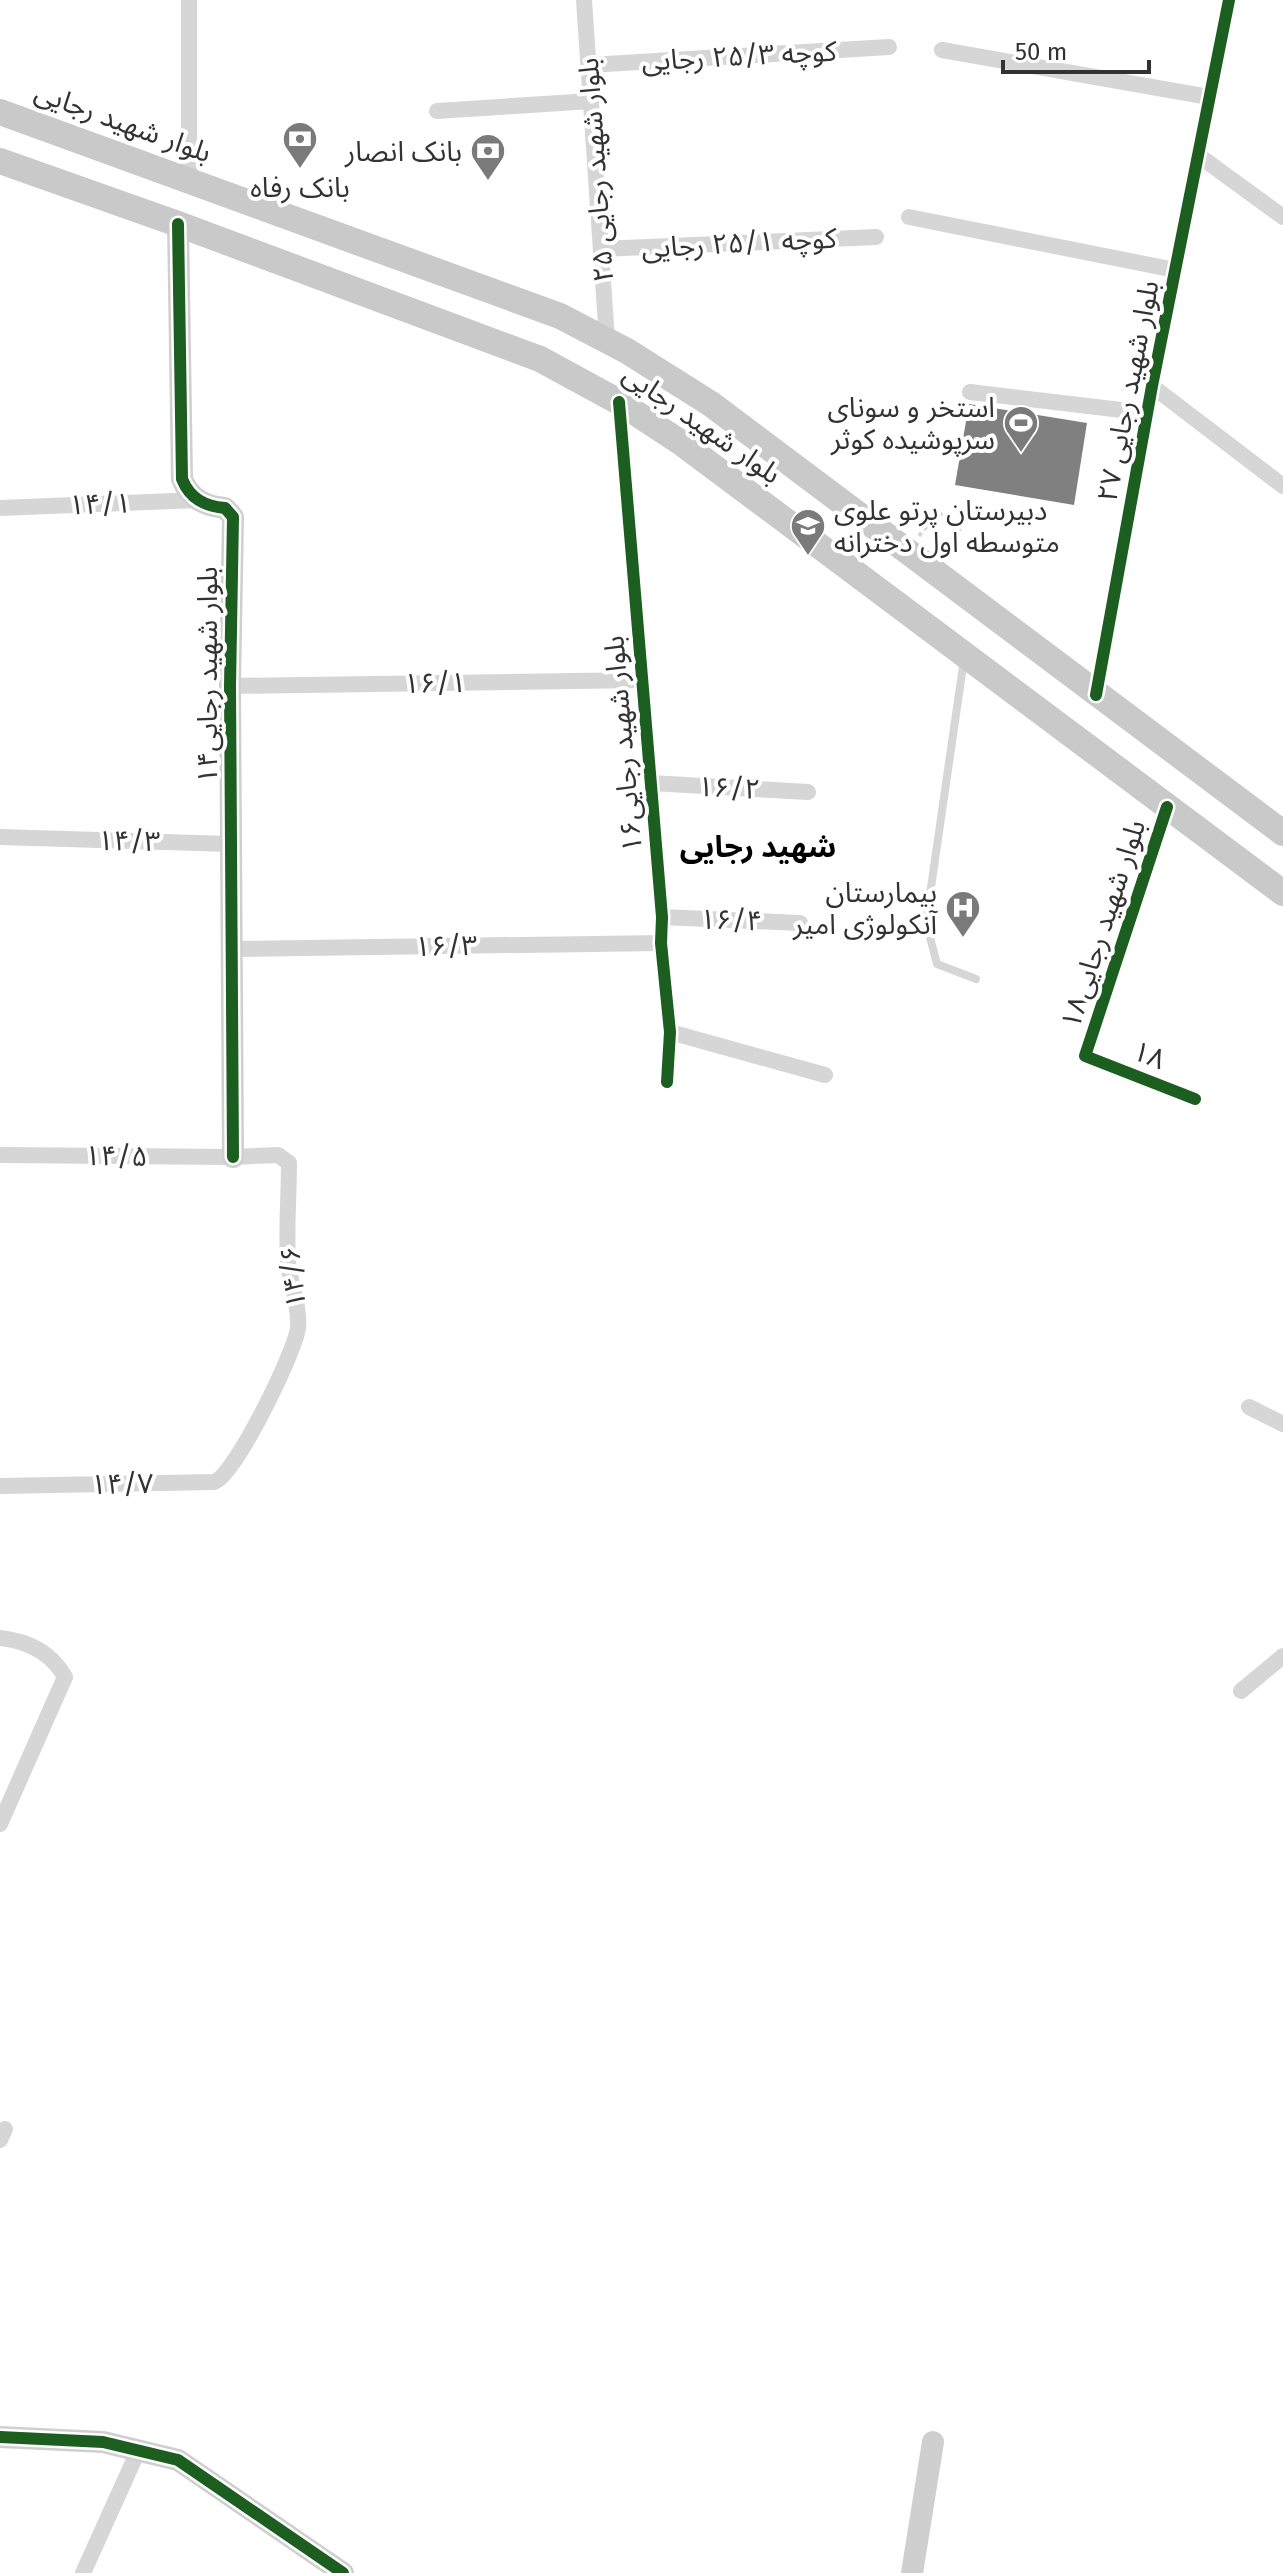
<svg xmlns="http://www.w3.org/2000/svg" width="1283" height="2573" font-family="'Fira Sans','Noto Sans Arabic',sans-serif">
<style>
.building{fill:#808080}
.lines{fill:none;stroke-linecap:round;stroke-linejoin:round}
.path{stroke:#d6d6d6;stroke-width:4;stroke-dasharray:4 4;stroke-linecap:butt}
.lane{stroke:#d6d6d6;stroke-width:8}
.street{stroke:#d6d6d6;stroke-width:16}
.secondary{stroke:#cfcfcf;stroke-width:22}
.primary{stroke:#c9c9c9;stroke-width:26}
.cycleway-casing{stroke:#fff;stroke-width:17}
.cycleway{stroke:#1b5e20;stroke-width:12}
.labels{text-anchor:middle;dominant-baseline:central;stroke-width:8;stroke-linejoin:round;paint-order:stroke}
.street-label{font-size:28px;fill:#323232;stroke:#fff}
.poi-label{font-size:28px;fill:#323232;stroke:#fff;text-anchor:end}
.neighbourhood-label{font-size:30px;font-weight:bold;fill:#000;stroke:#fff}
</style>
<rect width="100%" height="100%" fill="#fff"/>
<polygon class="building" points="969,404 1087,423 1074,505 955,485"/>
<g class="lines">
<polyline class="path" points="919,536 938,512 961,531 944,553"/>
<polyline class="lane" points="964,659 926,922 937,964 976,979"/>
<g class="street">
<polyline points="584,0 607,340"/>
<polyline points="942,50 1209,97"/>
<polyline points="589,65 889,47"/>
<polyline points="437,111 591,101"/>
<polyline points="1198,155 1283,217"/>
<polyline points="189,180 189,0"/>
<polyline points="909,217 1175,270"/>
<polyline points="601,249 876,237"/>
<polyline points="1152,386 1283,486"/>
<polyline points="970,392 1147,413"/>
<polyline points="619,402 662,917 661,943 670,1032 667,1082"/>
<polyline points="0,508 198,500"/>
<polyline points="230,686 641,680"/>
<polyline points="1096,695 1152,386 1229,0"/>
<polyline points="651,783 808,792"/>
<polyline points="1167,807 1085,1056 1195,1099"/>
<polyline points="0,837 231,844"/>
<polyline points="662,917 800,923"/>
<polyline points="230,949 661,943"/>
<polyline points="670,1032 825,1075"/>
<path d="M0 1155 233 1157 278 1155 289 1163C289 1196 286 1229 288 1262 290 1284 300 1306 298 1328 295 1352 235 1476 214 1482L0 1486"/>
<polyline points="1249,1407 1283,1424"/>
<path d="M0 1638C27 1641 51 1652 65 1677L0 1824"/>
<polyline points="1241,1691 1283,1656"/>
<polyline points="0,2140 5,2129"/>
<polyline points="83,2573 138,2451"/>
</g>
<g class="secondary">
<path d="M178 224 182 479C190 499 205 506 225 508L233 517 230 686 233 1157"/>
<polyline points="0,2437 103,2442 178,2460 343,2573"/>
<polyline points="912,2573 933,2442"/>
</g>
<g class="primary">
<polyline points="0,112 560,316 627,351 711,404 1283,833"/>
<polyline points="0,161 178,224 540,359 619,402 683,444 1283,893"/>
</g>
<defs>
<g id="cycleway">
<path d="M178 224 182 479C190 499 205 506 225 508L233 517 230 686 233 1157"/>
<polyline points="619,402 662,917 661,943 670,1032 667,1082"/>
<polyline points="1096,695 1152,386 1229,0"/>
<polyline points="1167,807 1085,1056 1195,1099"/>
<polyline points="0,2437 103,2442 178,2460 343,2573"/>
</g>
</defs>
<use href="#cycleway" class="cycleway-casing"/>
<use href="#cycleway" class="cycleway"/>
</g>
<defs>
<symbol id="bank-pin" viewBox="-11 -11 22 30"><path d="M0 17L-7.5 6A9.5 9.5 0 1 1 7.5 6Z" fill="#7a7a7a" stroke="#fff"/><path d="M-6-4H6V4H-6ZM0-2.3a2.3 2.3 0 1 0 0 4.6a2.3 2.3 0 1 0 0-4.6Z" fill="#fff"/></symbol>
<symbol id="stadium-pin" viewBox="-11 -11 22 30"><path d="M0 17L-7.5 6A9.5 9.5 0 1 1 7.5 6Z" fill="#7a7a7a" stroke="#fff"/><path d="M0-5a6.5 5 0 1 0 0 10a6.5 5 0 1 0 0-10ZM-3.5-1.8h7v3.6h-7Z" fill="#fff"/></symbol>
<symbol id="school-pin" viewBox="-11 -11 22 30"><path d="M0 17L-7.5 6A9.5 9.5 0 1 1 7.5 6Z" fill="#7a7a7a" stroke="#fff"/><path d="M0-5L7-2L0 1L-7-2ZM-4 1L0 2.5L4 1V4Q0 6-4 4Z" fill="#fff"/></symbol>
<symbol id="hospital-pin" viewBox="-11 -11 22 30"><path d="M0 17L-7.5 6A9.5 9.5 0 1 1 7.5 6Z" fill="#7a7a7a" stroke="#fff"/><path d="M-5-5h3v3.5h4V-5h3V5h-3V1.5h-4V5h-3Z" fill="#fff"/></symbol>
</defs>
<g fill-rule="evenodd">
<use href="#bank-pin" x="280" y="119" width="40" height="54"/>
<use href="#bank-pin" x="468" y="131" width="40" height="54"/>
<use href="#stadium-pin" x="1001" y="403" width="40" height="54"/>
<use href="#school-pin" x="788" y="506" width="40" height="54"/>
<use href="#hospital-pin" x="943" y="888" width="40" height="54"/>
</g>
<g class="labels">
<g class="street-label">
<text transform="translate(739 56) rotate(-3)">کوچه ۲۵/۳ رجایی</text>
<text transform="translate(123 122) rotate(20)">بلوار شهید رجایی</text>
<text transform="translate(596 170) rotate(-94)">۲۵ بلوار شهید رجایی</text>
<text transform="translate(739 243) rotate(-3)">کوچه ۲۵/۱ رجایی</text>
<text transform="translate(1128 391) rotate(-79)">۲۷ بلوار شهید رجایی</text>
<text transform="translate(702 424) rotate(35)">بلوار شهید رجایی</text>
<text transform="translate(100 504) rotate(-2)">۱۴/۱</text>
<text transform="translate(207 675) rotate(-90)">بلوار شهید رجایی۱۴</text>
<text transform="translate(435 683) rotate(-1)">۱۶/۱</text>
<text transform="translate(623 744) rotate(-95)">بلوار شهید رجایی۱۶</text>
<text transform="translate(729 788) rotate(3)">۱۶/۲</text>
<text transform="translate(129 841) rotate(1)">۱۴/۳</text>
<text transform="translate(731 920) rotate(2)">۱۶/۴</text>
<text transform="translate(1103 924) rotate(-72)">بلوار شهید رجایی۱۸</text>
<text transform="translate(446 946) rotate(-1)">۱۶/۳</text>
<text transform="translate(1149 1055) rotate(21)">۱۸</text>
<text transform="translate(116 1156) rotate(1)">۱۴/۵</text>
<text transform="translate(293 1277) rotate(-96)">۱۴/۶</text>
<text transform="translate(122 1484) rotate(-1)">۱۴/۷</text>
</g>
<g class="poi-label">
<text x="462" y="151">بانک انصار</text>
<text x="300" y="187" text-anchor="middle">بانک رفاه</text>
<text x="995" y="407">استخر و سونای<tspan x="995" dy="32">سرپوشیده کوثر</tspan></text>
<text x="834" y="510" text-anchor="start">دبیرستان پرتو علوی<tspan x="834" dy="32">متوسطه اول دخترانه</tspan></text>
<text x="937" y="892">بیمارستان<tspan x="937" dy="32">آنکولوژی امیر</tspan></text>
</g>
<g class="neighbourhood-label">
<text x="758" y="847">شهید رجایی</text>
</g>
</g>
<path d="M1003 60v12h146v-12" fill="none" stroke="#323232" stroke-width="4"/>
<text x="1015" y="60" font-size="24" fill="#323232" stroke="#ffffff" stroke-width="6" paint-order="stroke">50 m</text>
</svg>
